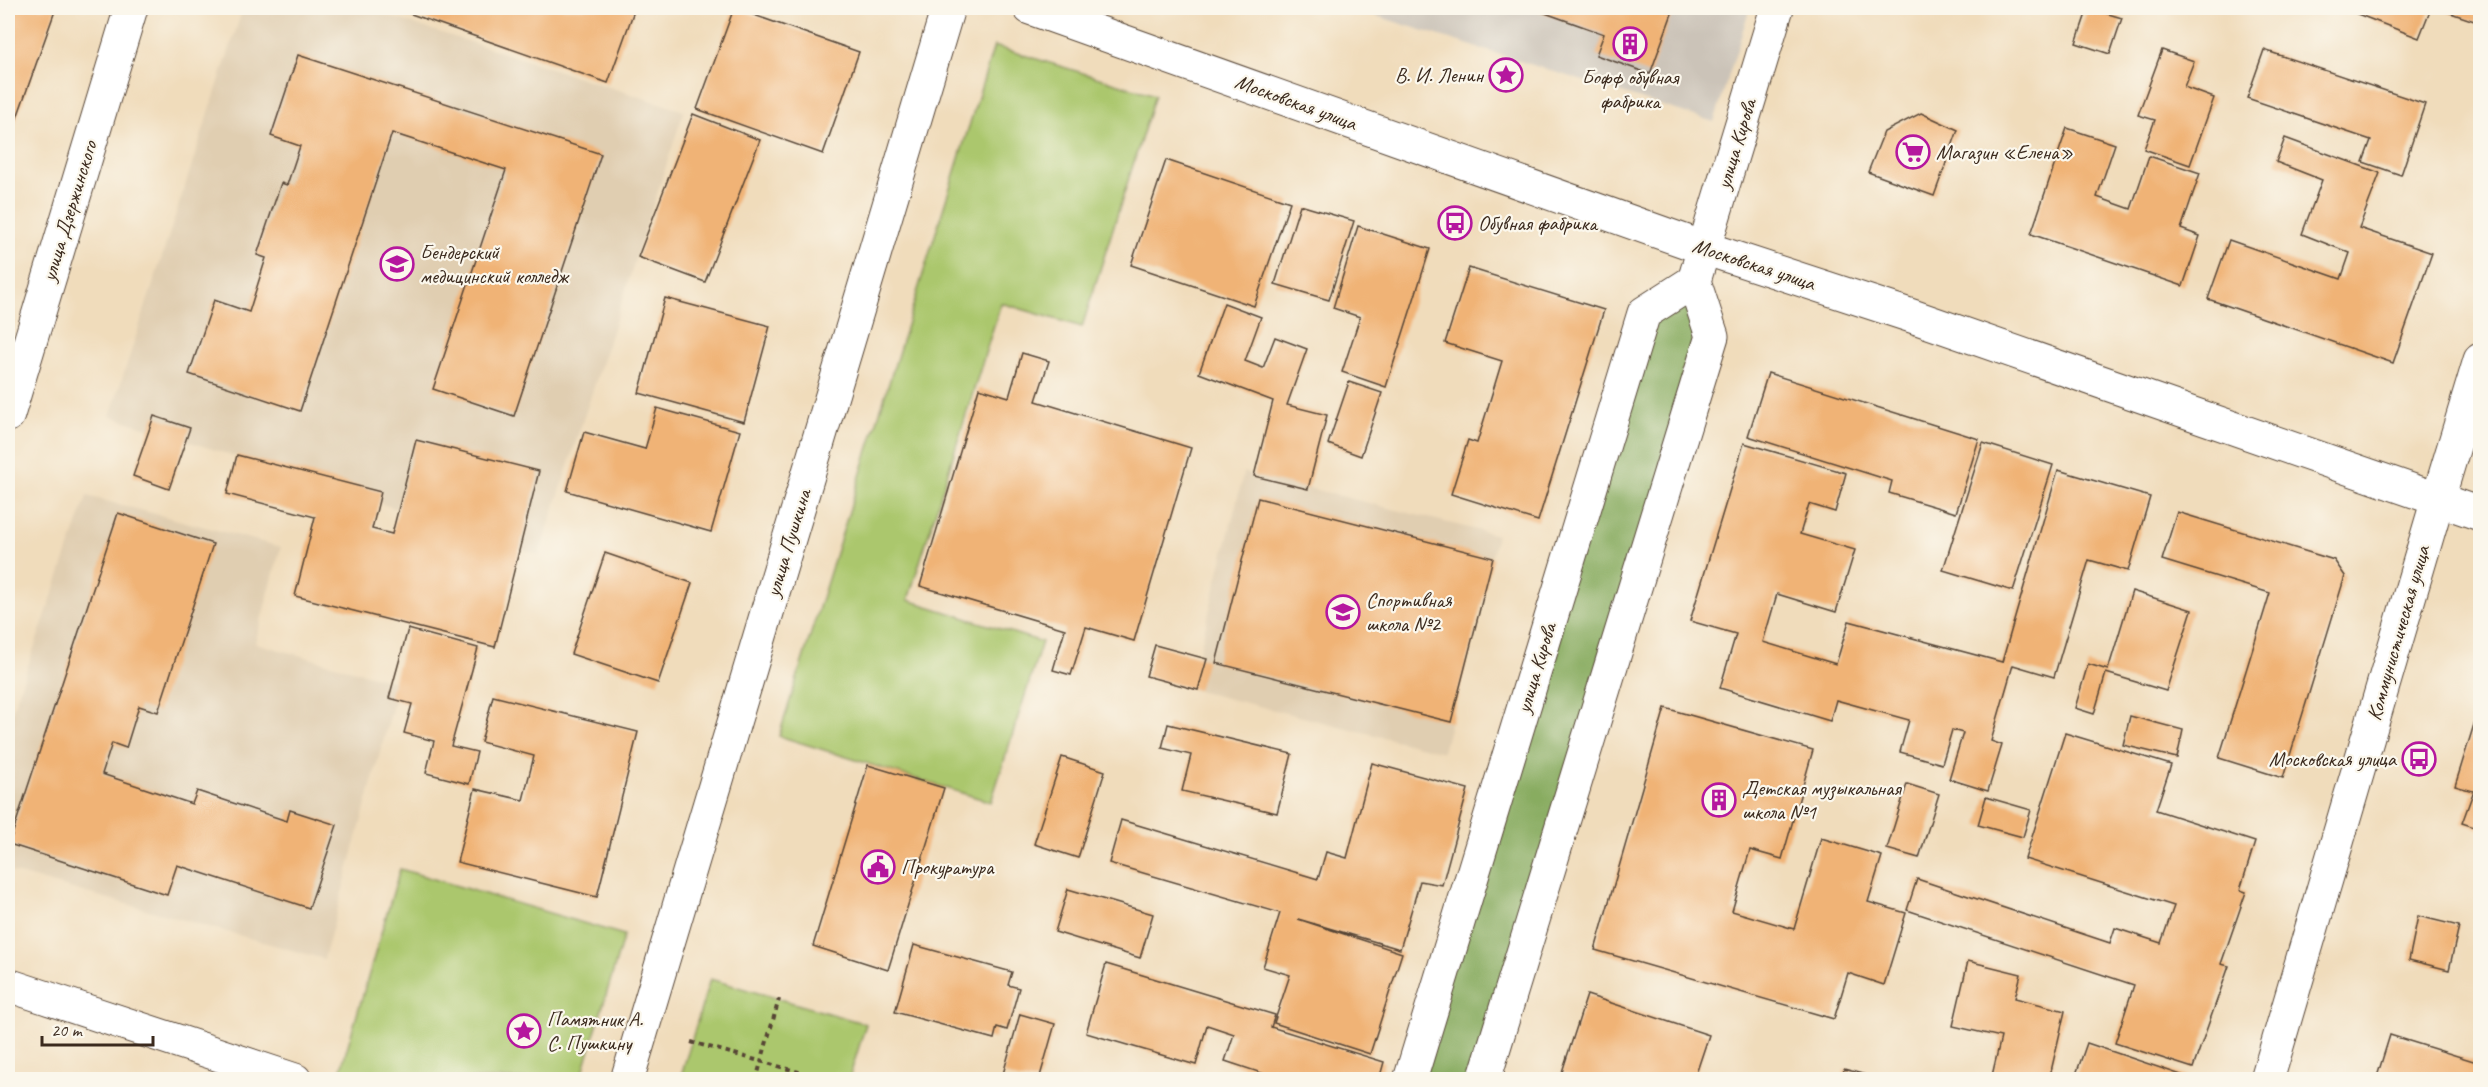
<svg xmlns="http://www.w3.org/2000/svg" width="2488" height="1087" font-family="Caveat,sans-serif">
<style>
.built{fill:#e0ceb1}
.industrial{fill:#cbc3b8}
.green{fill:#abc76d;stroke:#737846;stroke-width:1.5}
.forest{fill:#88ac60;stroke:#626b3f;stroke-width:1.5}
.building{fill:#f0b376}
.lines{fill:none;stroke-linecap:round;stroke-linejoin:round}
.minor-casing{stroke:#564536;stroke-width:35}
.secondary-casing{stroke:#564536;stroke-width:35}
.path{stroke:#564536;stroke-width:4;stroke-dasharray:4.5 4.5;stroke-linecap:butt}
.minor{stroke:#fff;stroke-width:33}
.secondary{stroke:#fff;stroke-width:33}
.labels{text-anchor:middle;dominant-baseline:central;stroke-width:4.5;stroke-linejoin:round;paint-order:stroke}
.poi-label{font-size:21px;fill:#3b2a1e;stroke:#fbf7ec;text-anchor:start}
.street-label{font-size:21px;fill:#3b2a1e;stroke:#fbf7ec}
</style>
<rect width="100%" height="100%" fill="#fbf7ec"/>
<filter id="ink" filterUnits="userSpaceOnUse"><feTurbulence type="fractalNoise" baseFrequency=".0167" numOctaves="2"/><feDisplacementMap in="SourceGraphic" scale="12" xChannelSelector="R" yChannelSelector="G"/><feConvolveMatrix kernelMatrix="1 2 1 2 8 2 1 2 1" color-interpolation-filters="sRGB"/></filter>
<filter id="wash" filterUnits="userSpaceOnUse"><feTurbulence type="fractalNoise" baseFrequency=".008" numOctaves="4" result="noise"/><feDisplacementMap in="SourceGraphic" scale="24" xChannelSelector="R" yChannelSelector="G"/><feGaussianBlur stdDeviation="1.35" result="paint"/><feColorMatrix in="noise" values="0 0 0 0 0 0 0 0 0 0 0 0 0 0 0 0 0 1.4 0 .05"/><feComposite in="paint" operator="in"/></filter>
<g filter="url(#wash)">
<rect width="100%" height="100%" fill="#f0dcbb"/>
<g class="built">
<polygon points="243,8 364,8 684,111 539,555 110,416"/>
<polygon points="1244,472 1497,535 1443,752 1190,689"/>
<polygon points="87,496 281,547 255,643 399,683 324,959 8,871 8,723"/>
</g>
<polygon class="industrial" points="1351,8 1750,8 1714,122"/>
<g class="green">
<polygon points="994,46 1155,95 1082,327 1001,303 908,600 1042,642 991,802 779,736"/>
<polygon points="400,869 624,935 581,1079 338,1079"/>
<polygon points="710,979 866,1024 849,1079 680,1079"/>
</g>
<polygon class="forest" points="1694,281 1712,336 1484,1079 1410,1080 1644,313"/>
<g id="blocks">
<g class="building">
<polygon points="8,8 56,8 14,126 8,124"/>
<polygon points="394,8 635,8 608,83"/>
<polygon points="734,8 859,52 823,154 697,109"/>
<polygon points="1531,8 1674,8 1650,74 1596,55 1604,34"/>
<polygon points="2088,8 2122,18 2110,54 2076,43"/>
<polygon points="2342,8 2431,8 2419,38"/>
<polygon points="2436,8 2480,8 2480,23"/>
<polygon points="2162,50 2194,61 2184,87 2214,98 2190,165 2144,149 2155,120 2138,115"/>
<polygon points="2264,50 2425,104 2401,175 2363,162 2371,140 2247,98"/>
<polygon points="298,55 601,154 514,416 433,389 506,170 392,133 300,411 189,374 214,300 249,312 266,258 257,255 281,183 287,185 300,146 271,136"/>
<polygon points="1921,113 1958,130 1934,196 1868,172 1884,132"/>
<polygon points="693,114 760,140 705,282 638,257"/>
<polygon points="2067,128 2115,144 2097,197 2131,209 2149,156 2200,173 2181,229 2200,236 2183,286 2031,234"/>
<polygon points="2285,138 2380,173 2359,228 2432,253 2393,363 2208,299 2229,240 2341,279 2350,253 2302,234 2322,180 2276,162"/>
<polygon points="1166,160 1290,202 1254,306 1131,265"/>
<polygon points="1300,205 1354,221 1329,300 1275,284"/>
<polygon points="1358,226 1430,249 1386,387 1342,372 1360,317 1333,308"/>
<polygon points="1469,268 1604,310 1538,521 1451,494 1468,440 1477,443 1502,361 1445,343"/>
<polygon points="665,298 770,326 744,422 639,393"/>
<polygon points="1224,303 1261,317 1245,361 1263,368 1275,337 1307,349 1287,405 1327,415 1308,489 1254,476 1273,401 1199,373"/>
<polygon points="1022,353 1049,361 1036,401 1191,448 1134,641 1086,627 1071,675 1053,670 1065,629 920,586 979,388 1009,397"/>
<polygon points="1768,373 1979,439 1956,513 1889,493 1892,481 1748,436"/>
<polygon points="1349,382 1382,393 1361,456 1328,444"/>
<polygon points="657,408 740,431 711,532 567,491 584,432 645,449"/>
<polygon points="154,416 190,428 169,489 133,476"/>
<polygon points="416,440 539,471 495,647 295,596 315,517 227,494 237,455 381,492 372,529 392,534"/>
<polygon points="1744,443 1846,473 1835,512 1809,504 1800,534 1855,550 1836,612 1777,594 1763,642 1836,664 1849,621 2002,662 2058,470 2150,497 2128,571 2089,560 2054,677 2013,665 1991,741 2002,745 1988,791 1949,779 1963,733 1952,730 1942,764 1900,752 1909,720 1836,700 1830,721 1720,688 1736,634 1690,621"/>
<polygon points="1983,443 2053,465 2013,591 1943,570"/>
<polygon points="1258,498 1493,558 1451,722 1216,663"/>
<polygon points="2177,512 2334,560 2345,576 2283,778 2219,758 2270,593 2162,560"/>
<polygon points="118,513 213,544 158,712 139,706 126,748 112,743 102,774 192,804 197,791 287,821 290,810 337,825 309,908 177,865 167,895 9,844"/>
<polygon points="605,553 692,583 658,683 571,654"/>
<polygon points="2132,591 2192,610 2166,691 2106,673 2094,714 2075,708 2088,664 2108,670"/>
<polygon points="408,629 478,648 451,746 477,752 469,784 426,773 434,741 404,733 412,704 389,698"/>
<polygon points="1155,645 1207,659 1198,690 1146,676"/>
<polygon points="493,696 638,732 597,897 457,862 475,789 523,800 534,756 481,742"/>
<polygon points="2480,705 2480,793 2455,786"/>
<polygon points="1665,708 1813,750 1782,859 1750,850 1732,911 1794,929 1821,838 1882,856 1868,902 1906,913 1884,985 1848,973 1834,1019 1595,950"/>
<polygon points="2130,716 2183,730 2177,758 2123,745"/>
<polygon points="1168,724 1292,754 1277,813 1182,791 1191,755 1162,748"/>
<polygon points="2065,733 2171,765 2156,810 2255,842 2240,890 2246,892 2221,964 2229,966 2193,1068 2115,1043 2134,985 1907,910 1917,879 2110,943 2115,928 2161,943 2174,906 2025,859"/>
<polygon points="1062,757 1105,771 1078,858 1034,844"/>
<polygon points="1372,763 1468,789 1442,885 1420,881 1400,949 1298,919 1402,953 1370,1054 1274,1023 1290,975 1263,967 1280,913 1109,863 1121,820 1318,879 1326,852 1347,858"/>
<polygon points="868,765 944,788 888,970 813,946"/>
<polygon points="1907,784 1939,794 1919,858 1887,849"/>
<polygon points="2473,793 2480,796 2480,829 2462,823"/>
<polygon points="1986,797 2031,810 2023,837 1978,825"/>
<polygon points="1068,889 1153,914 1140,958 1055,932"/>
<polygon points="2418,916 2459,926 2449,970 2409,960"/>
<polygon points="914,945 1012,972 1008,985 1019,988 1007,1030 997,1027 994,1039 895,1012"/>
<polygon points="1968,961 2021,974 2015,998 2065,1011 2049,1080 1991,1080 2001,1037 1953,1026"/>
<polygon points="1106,964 1275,1015 1271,1027 1384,1062 1379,1080 1283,1080 1225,1061 1234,1034 1207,1025 1196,1065 1086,1033"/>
<polygon points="1587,995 1709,1035 1694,1080 1585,1080 1562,1072"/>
<polygon points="1020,1014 1055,1024 1039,1080 1021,1080 1003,1074"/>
<polygon points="2390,1035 2480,1063 2480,1080 2376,1080"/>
<polygon points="2087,1043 2193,1079 2193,1080 2074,1080"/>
<polygon points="1844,1069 1881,1079 1881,1080 1841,1080"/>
</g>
</g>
</g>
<g filter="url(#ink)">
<use href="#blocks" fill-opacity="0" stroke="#564536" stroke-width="1.5"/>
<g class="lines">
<defs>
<g id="minor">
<polyline points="1030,8 1704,248 1912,316 2480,514"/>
<polyline points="8,415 131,8"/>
<polyline points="8,985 295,1080"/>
<polyline points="627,1080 948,8"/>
<polyline points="1410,1080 1644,313 1694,281"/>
<polyline points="1484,1080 1712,336 1694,281 1777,8"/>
</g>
<polyline id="secondary" points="2267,1080 2438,499 2480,360"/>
</defs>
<use href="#minor" class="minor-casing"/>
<use href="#secondary" class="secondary-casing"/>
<g class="path">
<polyline points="691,1042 828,1080"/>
<polyline points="756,1080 779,999"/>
</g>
<use href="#minor" class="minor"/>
<use href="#secondary" class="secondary"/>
</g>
</g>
<defs>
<symbol id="building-ring" viewBox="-11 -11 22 22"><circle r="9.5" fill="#fbf7ec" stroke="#b5179e" stroke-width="1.5"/><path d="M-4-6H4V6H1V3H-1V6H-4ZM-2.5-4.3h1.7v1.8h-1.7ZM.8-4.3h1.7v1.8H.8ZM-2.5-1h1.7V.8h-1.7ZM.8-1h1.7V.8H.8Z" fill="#b5179e"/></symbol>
<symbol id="sight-ring" viewBox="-11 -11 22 22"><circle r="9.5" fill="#fbf7ec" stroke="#b5179e" stroke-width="1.5"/><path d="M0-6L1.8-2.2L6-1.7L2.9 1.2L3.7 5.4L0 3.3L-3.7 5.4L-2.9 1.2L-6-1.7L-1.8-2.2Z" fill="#b5179e"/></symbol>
<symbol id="supermarket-ring" viewBox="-11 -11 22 22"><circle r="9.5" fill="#fbf7ec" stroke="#b5179e" stroke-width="1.5"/><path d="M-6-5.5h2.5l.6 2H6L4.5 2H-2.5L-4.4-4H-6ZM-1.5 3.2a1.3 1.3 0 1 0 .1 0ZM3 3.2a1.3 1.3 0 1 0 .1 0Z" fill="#b5179e"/></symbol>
<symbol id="bus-ring" viewBox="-11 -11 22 22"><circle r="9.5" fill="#fbf7ec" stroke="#b5179e" stroke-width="1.5"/><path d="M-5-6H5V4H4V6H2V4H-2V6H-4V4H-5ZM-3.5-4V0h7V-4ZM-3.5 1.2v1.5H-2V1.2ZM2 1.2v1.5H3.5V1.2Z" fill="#b5179e"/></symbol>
<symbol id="university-ring" viewBox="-11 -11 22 22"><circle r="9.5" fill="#fbf7ec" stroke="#b5179e" stroke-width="1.5"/><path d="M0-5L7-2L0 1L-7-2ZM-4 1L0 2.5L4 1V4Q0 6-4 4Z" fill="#b5179e"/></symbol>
<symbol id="school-ring" viewBox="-11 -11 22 22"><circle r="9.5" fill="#fbf7ec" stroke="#b5179e" stroke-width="1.5"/><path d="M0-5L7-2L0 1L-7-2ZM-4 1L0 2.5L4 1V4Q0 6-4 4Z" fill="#b5179e"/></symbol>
<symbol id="civic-ring" viewBox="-11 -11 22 22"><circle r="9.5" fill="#fbf7ec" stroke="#b5179e" stroke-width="1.5"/><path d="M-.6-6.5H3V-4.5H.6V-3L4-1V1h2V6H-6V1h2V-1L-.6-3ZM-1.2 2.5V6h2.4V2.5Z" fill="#b5179e"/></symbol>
</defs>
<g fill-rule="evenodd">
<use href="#building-ring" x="1611" y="25" width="38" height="38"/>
<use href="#sight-ring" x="1487" y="56" width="38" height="38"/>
<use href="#supermarket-ring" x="1894" y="133" width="38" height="38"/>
<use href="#bus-ring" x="1436" y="204" width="38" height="38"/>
<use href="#university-ring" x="378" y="245" width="38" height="38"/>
<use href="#school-ring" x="1324" y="593" width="38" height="38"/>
<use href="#bus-ring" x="2400" y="740" width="38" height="38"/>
<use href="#building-ring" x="1700" y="781" width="38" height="38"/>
<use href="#civic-ring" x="859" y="848" width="38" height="38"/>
<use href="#sight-ring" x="505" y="1012" width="38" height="38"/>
</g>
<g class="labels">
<g class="poi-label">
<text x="1483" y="75" text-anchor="end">В. И. Ленин</text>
<text x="1630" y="77" text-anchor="middle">Бофф обувная<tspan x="1630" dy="24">фабрика</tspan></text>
<text x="1936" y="152">Магазин «Елена»</text>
<text x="1478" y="223">Обувная фабрика</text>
<text x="420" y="252">Бендерский<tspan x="420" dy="24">медицинский колледж</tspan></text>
<text x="1366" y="600">Спортивная<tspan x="1366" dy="24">школа №2</tspan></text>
<text x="2396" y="759" text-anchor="end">Московская улица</text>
<text x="1742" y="788">Детская музыкальная<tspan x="1742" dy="24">школа №1</tspan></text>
<text x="901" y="867">Прокуратура</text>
<text x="547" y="1019">Памятник А.<tspan x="547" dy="24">С. Пушкину</tspan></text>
</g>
<g class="street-label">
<text transform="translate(1296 102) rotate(20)">Московская улица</text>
<text transform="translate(1736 144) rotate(-73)">улица Кирова</text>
<text transform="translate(69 211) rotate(-73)">улица Дзержинского</text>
<text transform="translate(1754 264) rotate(18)">Московская улица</text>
<text transform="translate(788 543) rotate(-73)">улица Пушкина</text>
<text transform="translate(2398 633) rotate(-74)">Коммунистическая улица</text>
<text transform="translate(1536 668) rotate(-73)">улица Кирова</text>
</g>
</g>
<rect width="2488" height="1087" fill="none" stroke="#fbf7ec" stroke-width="30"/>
<path d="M42 1036v9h111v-9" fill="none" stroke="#3b2a1e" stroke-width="3"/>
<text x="51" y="1036" font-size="18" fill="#3b2a1e" stroke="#fbf7ec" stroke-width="4.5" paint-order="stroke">20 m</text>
</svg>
